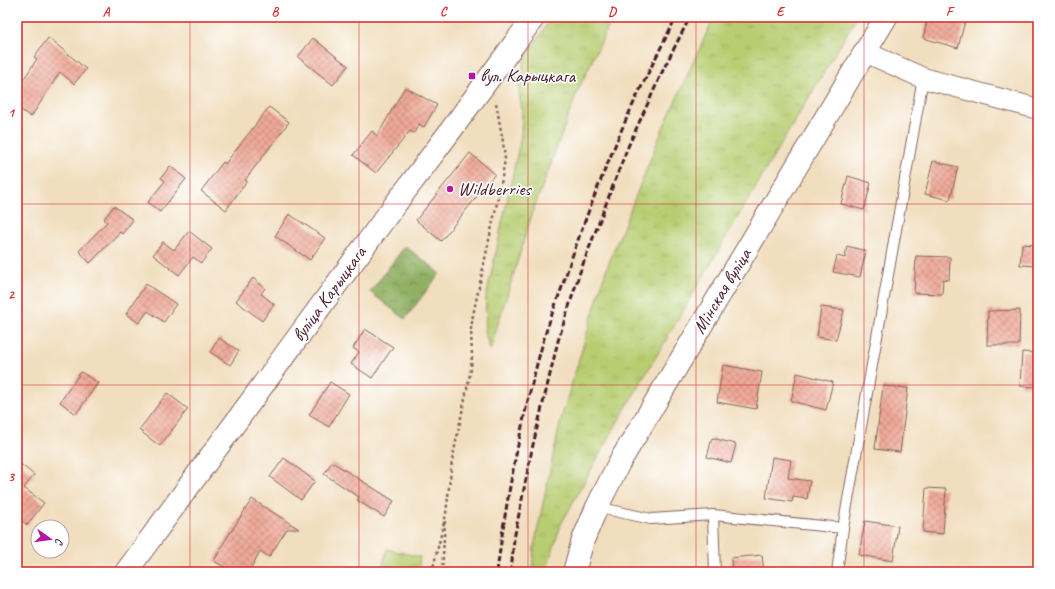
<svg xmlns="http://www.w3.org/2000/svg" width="1055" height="589" font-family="Caveat,sans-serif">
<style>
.grass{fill:url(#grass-tufts);stroke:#80764e}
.forest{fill:url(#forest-crowns);stroke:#6e6847}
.building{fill:url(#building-cross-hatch)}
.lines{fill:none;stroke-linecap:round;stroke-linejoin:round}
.service-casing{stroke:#84625e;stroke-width:12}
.minor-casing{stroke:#84625e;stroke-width:22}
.tertiary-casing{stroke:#84625e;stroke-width:24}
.path{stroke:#84625e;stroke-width:2.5;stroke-dasharray:3 3;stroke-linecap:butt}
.service{stroke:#fff;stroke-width:10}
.minor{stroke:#fff;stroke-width:20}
.tertiary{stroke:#fff;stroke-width:22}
.rail{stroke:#4a1f2b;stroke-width:3;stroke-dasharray:6 3;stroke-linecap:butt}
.grid{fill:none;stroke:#d62828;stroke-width:1;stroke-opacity:0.55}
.poi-dot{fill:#b5179e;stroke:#fff;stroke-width:1.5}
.labels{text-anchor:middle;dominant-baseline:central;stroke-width:3.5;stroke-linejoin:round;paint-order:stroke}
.poi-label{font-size:19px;fill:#4a1f2b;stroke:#fff;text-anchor:start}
.street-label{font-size:19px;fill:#4a1f2b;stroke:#fff}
.neatline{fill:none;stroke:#d62828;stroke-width:1.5}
.grid-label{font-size:13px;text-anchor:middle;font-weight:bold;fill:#d62828}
</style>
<defs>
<pattern id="grass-tufts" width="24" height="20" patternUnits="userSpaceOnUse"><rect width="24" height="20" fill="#b7cd71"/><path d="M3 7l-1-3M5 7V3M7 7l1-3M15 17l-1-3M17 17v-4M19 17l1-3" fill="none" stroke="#9fb062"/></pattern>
<pattern id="forest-crowns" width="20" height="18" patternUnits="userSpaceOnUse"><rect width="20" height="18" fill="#91b063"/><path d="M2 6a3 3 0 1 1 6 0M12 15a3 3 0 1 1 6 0" fill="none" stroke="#788f52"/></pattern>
<pattern id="building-cross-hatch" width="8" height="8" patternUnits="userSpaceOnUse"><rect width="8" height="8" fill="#efa997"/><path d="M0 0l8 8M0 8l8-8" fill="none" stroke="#c4897b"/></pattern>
</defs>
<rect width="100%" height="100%" fill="#fff"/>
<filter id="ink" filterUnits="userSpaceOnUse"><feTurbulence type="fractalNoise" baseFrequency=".025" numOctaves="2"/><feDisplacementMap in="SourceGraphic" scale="8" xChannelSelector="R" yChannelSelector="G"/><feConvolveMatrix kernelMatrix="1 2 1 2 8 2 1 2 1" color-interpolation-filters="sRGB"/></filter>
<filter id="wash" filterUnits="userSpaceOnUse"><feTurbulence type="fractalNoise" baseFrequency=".012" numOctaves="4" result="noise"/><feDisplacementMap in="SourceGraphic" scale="16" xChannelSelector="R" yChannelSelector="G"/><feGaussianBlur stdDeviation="0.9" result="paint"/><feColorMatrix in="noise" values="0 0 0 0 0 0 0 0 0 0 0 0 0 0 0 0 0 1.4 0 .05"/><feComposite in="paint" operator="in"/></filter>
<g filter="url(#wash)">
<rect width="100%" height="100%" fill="#f1debe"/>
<g class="grass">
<polygon points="552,17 613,17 578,90 532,214 490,350 485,332 486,298 521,136 522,110 519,92 524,60"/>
<polygon points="714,17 857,17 775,154 613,430 561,524 546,572 532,572 534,546 561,419 606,270 663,128"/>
<polygon points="387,549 420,557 418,572 381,572"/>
</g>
<polygon class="forest" points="405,246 440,273 405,319 370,292"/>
<g id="blocks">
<g class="building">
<polygon points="928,17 966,17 958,48 923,38"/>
<polygon points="48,38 62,49 86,69 74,84 60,72 31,117 17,107 17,89 37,59 34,57"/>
<polygon points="313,38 348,66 333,85 298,57"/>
<polygon points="405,87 437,105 424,127 419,124 414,133 410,131 376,173 353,155 372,131 377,136"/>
<polygon points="269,107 289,122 245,180 247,181 226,210 201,191 223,162 225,164"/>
<polygon points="470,153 495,174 441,241 416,220"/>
<polygon points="933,161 958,167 950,200 925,194"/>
<polygon points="170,166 186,179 160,212 148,202 165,181 161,178"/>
<polygon points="848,176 871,183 864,210 841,204"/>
<polygon points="114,206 133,220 122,234 120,232 90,263 79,251 107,222 104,219"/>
<polygon points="289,214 325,238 310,260 275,236"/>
<polygon points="189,231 212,249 201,263 193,257 179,275 153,255 163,242 174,250"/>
<polygon points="1022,244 1038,245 1038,266 1020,265"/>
<polygon points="847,246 866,251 860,277 833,272 837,256 845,258"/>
<polygon points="916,256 950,257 949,280 943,279 942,294 914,293"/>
<polygon points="253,278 265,288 261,294 274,304 262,321 236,301"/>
<polygon points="146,284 176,304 164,322 148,311 139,323 126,314"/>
<polygon points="821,307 844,310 836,340 817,337"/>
<polygon points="1020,310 1019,345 987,345 988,311"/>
<polygon points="365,329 393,347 372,378 351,364 359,352 353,348"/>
<polygon points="219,338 239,351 230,365 210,352"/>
<polygon points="1022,352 1038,353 1038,387 1020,386"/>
<polygon points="723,365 762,372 756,409 717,402"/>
<polygon points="81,372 98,383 76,414 60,402"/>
<polygon points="797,373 833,382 826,410 791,401"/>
<polygon points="330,382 349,394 329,427 309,415"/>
<polygon points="883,386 908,388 900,452 875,449"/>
<polygon points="167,393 188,409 160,446 139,430"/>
<polygon points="712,438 736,444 731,463 707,457"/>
<polygon points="772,457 791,460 788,478 810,481 807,499 793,497 792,502 766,498"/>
<polygon points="284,458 315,481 301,500 270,477"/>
<polygon points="17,461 34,475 24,488 44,503 27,525 17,517"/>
<polygon points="332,462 394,501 384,517 357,500 359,497 324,474"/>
<polygon points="926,488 946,489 943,534 923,532"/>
<polygon points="252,499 299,529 287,529 269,557 260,551 249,572 224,572 226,568 214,561 223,544"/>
<polygon points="865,521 898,526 893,561 859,555"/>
<polygon points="762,555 764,572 732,572 731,558"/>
</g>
</g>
</g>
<g filter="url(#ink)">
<use href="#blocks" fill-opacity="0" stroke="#84625e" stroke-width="1"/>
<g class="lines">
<defs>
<g id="service">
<polyline points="597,507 651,519 713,515 843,528"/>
<polyline points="713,515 715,572"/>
<polyline points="837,572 843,528 923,78"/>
</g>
<polyline id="minor" points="865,52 923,78 1038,109"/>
<g id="tertiary">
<polyline points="126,572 391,210 451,130 534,17"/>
<polyline points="574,572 583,540 597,507 619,463 886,17"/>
</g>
</defs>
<use href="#service" class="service-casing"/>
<use href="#minor" class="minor-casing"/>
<use href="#tertiary" class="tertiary-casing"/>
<g class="path">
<polyline points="432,572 446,514 452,461 471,369 472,356 471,329 473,315 501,184 505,159 503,142 496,103"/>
<polyline points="442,572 445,521"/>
</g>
<use href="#service" class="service"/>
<use href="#minor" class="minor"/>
<use href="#tertiary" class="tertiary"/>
<g class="rail">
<path d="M497 572C507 492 523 412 545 335 550 319 556 303 562 287 577 240 595 193 614 148 632 103 655 60 676 17"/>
<polyline points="511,572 514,539 532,449 558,341 580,272 627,149 664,68 690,17"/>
</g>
</g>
</g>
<path class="grid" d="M190 17V572M359 17V572M528 17V572M696 17V572M864 17V572M17 204H1038M17 385H1038"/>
<g class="poi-dot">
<rect x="468" y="72" width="8" height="8" rx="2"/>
<circle cx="450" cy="189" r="4"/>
</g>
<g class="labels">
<g class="poi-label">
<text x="480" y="76">вул. Карыцкага</text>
<text x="458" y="189">Wildberries</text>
</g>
<g class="street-label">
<text transform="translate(722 291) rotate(-59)">Мінская вуліца</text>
<text transform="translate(329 294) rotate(-54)">вуліца Карыцкага</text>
</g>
</g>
<rect width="1055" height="589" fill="none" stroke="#fff" stroke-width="44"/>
<g transform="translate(50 539) rotate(104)"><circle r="19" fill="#ffffff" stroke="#b7a5aa"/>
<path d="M0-3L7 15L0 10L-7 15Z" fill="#b5179e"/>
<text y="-6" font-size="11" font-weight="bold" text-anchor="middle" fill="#4a1f2b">С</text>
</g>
<rect x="22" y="22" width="1011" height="545" class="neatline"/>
<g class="grid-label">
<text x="106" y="16">A</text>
<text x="275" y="16">B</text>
<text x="443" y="16">C</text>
<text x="612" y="16">D</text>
<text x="780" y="16">E</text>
<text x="949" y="16">F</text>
<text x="11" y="117">1</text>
<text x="11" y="299">2</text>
<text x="11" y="481">3</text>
</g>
</svg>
